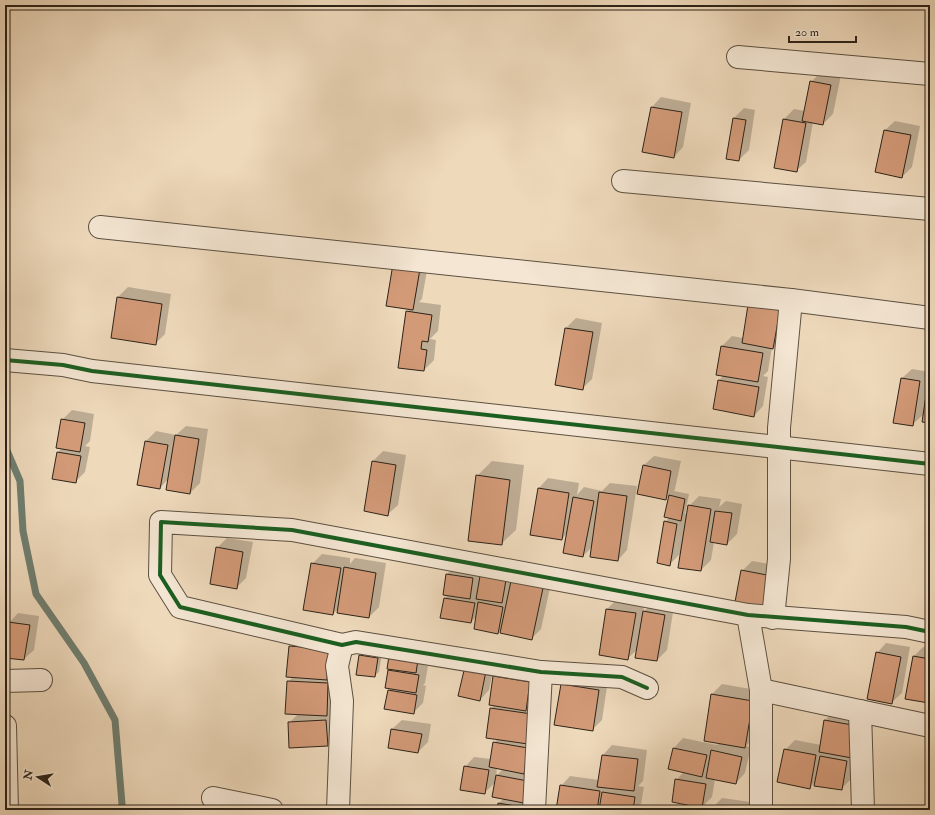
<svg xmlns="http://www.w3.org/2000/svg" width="935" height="815" font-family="'IM FELL Double Pica',serif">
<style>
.shadow{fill:#0003;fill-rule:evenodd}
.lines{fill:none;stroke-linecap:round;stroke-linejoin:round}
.stream{stroke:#6f7e70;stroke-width:7}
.building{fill:#d39a78;stroke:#2c2318}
.minor-casing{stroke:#5c5041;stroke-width:24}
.minor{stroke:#f4e6d3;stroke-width:22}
.cycleway-casing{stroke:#f4e6d3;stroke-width:6}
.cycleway{stroke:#1b5e20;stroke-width:4}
</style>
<rect width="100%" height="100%" fill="#eed9bb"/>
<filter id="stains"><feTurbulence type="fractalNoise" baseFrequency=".005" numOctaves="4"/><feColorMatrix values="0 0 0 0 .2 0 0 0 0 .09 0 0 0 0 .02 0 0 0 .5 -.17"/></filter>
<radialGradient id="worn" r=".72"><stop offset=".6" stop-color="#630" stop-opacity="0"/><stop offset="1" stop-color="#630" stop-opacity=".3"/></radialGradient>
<g class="shadow">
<polygon points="821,72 841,75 833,114 823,124 813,122 806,162 796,171 775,168 784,119 794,109 805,111 811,82"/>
<polygon points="661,97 691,103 683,147 674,157 652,107"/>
<polygon points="744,108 755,110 749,150 739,160 727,159 734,118"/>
<polygon points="895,121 920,126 912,167 902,177 885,130"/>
<polygon points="429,259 422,299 419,302 441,305 438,331 430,339 436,340 434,360 424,370 407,312 410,309 387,305"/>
<polygon points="128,287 171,294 165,334 155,344 118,297"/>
<polygon points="789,300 783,338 773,348 772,347 768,371 763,376 768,377 763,406 754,416 718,381 724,375 722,346 732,336 743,338"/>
<polygon points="576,318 602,323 592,379 582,389 556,384 566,328"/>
<polygon points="912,369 930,372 929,376 930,375 930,422 924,414 912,425 902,378"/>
<polygon points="72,410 94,414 90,441 85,446 90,447 85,472 75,482 58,452 62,448 62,420"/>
<polygon points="186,426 208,429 200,483 190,493 169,478 160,488 146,441 156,431 176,435"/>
<polygon points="383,451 406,455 398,505 388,514 373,461"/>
<polygon points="654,456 681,461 675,489 674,491 689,494 685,514 687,514 689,506 699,496 721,499 719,507 726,501 742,504 737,534 727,544 714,542 711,560 701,570 681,553 669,565 665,522 670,517 670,495 666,499 644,465"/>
<polygon points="492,461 524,465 516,530 501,544 477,476"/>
<polygon points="548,478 579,483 577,495 584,487 602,491 610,483 637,486 627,550 618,560 593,546 583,556 567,533 562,539 531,534 539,488"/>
<polygon points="227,538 253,542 246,578 236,588 217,548"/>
<polygon points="322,554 350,558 350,564 355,558 386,563 379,607 369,617 339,608 333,614 312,564"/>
<polygon points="752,561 781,566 776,597 742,571"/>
<polygon points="457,564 552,579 541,629 531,639 502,629 498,633 477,616 471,622 442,617 445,598 448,595 444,594 447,574"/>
<polygon points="617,599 645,604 643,612 654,602 674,606 667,650 657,660 638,649 628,658 607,609"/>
<polygon points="18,613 39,616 34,650 24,659 5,657 5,647 9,623"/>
<polygon points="300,637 338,639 336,705 330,711 336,711 337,735 327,745 289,723 298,714 288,682 293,677 290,647"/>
<polygon points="886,643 910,647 902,693 892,702 877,653"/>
<polygon points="923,647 930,648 930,700 928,701 913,657"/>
<polygon points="391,649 426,662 423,665 428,666 425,683 423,685 426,686 423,703 413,713 389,691 391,688 389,671 392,668"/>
<polygon points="365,651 382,653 379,672 374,676 360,656"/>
<polygon points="496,656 489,690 480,700 466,662"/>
<path d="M504 667 540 672 534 810H498L499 803 504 798 496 782 485 792 465 767 474 757 491 759 494 743 498 739 491 709 494 705V676ZM497 768 503 769 496 776Z"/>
<polygon points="608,680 602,720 592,730 561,684"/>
<polygon points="722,684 762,691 755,737 746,746 751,747 745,773 736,783 715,779 712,797 702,807 676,780 684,772 674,748 683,738 717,745 720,742 705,740 712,694"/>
<polygon points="835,710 867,716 851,779 841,789 816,781 809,788 785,750 795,740 821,745 825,720"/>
<polygon points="402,720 431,724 428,742 418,752 392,729"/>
<polygon points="612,745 647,750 643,781 638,786 644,787 640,810 557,810 561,786 570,776 599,780 603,755"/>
<polygon points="722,798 758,803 756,810 712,810 712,808"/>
</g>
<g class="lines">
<polyline class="stream" points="5,446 20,481 23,531 36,594 84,663 115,720 122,804 121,810"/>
</g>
<g class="building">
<polygon points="810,81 831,85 823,125 802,121"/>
<polygon points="651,107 682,112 674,158 642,152"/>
<polygon points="733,118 746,120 739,161 726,159"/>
<polygon points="783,119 806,123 797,172 774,168"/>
<polygon points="884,130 911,135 902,178 875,172"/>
<polygon points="393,264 420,269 413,310 386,306"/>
<polygon points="117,297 162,304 156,345 111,338"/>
<polygon points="748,305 780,310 773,349 742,343"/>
<polygon points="406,311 432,315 428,342 422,341 421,349 427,350 424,371 398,368"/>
<polygon points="565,328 593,332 583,390 555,385"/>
<polygon points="721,346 763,353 758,382 716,375"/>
<polygon points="929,375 930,375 930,423 922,422"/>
<polygon points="901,378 920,381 913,426 893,423"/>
<polygon points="718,380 759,387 754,417 713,409"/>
<polygon points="61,419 85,423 80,452 56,448"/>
<polygon points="175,435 199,439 190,494 166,490"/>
<polygon points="145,441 168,445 160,489 137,485"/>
<polygon points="57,452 81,456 76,483 52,479"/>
<polygon points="372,461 396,465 388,516 364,511"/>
<polygon points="643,465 671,471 666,500 637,494"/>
<polygon points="476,475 510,480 502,545 468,541"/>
<polygon points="538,488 569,493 562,540 530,535"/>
<polygon points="599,492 627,496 618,561 590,557"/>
<polygon points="669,495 685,499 681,521 664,517"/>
<polygon points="573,497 594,501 583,557 563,553"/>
<polygon points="688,505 711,509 701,571 678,568"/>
<polygon points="715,511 732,513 727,545 710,542"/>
<polygon points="664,521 677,524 670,566 657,563"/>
<polygon points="216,547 243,552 237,589 210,584"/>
<polygon points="311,563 341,568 333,615 303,610"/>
<polygon points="344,567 376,573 369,618 337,613"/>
<polygon points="741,570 772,576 766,608 735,602"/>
<polygon points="446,574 473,578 470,599 443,595"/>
<polygon points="480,576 506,580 502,603 476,599"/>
<polygon points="511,581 543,588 532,640 500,633"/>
<polygon points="444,598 475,603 471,623 440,618"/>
<polygon points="478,602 503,607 498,634 474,629"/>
<polygon points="606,609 636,613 628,660 599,655"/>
<polygon points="643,611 665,615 657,661 635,658"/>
<polygon points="8,622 30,625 24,660 5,658 5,640"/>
<polygon points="289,646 329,649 327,680 286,677"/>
<polygon points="390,649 419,653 416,673 387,669"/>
<polygon points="876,652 901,657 892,704 867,699"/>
<polygon points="359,655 378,658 375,677 356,675"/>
<polygon points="913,656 930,659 930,695 929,703 905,699"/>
<polygon points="466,662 487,666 480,701 458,696"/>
<polygon points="388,670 419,675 416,693 385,688"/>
<polygon points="493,676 530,682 526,711 489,705"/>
<polygon points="287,681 328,683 327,716 285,714"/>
<polygon points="561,684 599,690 593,731 554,725"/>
<polygon points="388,690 417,695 414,714 384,709"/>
<polygon points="711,694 753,701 745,748 704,741"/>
<polygon points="490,708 532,714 528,744 486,738"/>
<polygon points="326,720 328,746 289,748 288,722"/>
<polygon points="824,720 858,726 852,758 819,752"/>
<polygon points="391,729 422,734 418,753 388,748"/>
<polygon points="493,742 528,748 524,774 489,767"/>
<polygon points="673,748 707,755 702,777 668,769"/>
<polygon points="784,749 816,755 810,789 777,782"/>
<polygon points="711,750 742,757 736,784 706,778"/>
<polygon points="602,755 638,759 634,791 597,787"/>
<polygon points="820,756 847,761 842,790 814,786"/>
<polygon points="464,766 489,770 485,794 460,790"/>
<polygon points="496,775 533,782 529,804 492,797"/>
<polygon points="675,779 706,784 702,808 672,802"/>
<polygon points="560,785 600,791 597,810 556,810"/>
<polygon points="602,792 635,797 633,810 599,810"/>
<polygon points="498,803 527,808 527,810 497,810"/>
</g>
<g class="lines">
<defs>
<g id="minor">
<polyline points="738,57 930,74"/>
<polyline points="623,181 930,209"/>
<polyline points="100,227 791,300 930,318"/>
<polyline points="5,360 63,365 92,371 930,464"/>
<polyline points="748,615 761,690 761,810"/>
<polyline points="773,618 779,559 779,428 791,300"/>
<polyline points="5,681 41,680"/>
<polyline points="647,688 622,677 541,672 356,642 342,645 180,607 160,575 161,522 292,530 748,615 906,627 930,632"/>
<polyline points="761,690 930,726"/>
<polyline points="860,711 863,810"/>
<polyline points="5,726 7,810"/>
<polyline points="213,798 272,810"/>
<polyline points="338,810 342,701 337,666 342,645"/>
<polyline points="534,810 541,672"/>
</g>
</defs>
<use href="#minor" class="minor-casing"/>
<use href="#minor" class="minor"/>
<defs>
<g id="cycleway">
<polyline points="5,360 63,365 92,371 930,464"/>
<polyline points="647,688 622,677 541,672 356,642 342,645 180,607 160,575 161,522 292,530 748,615 906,627 930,632"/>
</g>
</defs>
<use href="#cycleway" class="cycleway-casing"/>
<use href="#cycleway" class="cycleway"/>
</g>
<rect width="935" height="815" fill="none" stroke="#eed9bb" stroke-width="20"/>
<rect x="6" y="6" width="923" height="803" fill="none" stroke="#2c2318" stroke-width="2"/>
<rect x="10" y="10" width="915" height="795" fill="none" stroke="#2c2318"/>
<g transform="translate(38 777) rotate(282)" stroke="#f4e6d3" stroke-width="3" paint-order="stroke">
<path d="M0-3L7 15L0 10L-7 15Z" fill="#2c2318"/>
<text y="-6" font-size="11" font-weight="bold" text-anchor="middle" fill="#2c2318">N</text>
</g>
<path d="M789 36v6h67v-6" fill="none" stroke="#2c2318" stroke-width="2"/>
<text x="795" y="36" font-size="12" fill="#2c2318" stroke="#f4e6d3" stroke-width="3" paint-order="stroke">20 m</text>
<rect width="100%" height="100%" filter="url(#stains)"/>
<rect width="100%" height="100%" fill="url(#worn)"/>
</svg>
